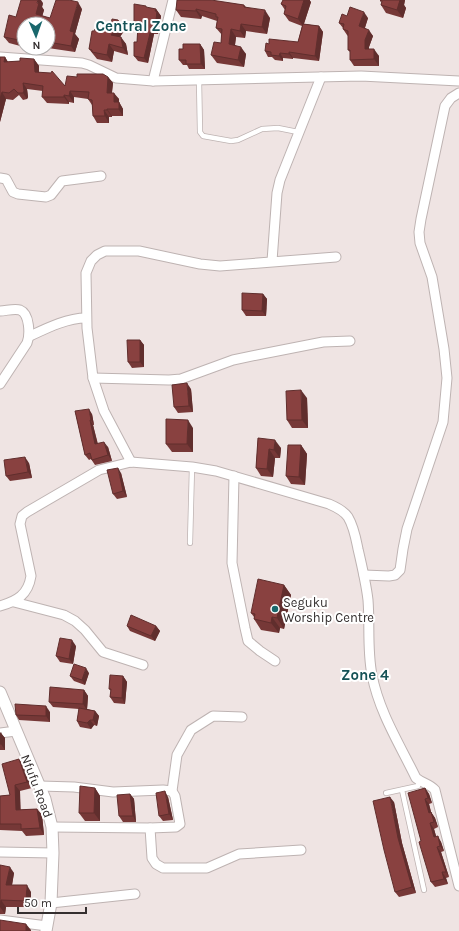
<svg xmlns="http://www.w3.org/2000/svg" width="459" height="931" font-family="Karla,sans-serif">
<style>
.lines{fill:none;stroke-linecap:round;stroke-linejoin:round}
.service-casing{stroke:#beb3b2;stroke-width:6}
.minor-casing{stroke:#beb3b2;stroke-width:11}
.tertiary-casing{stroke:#beb3b2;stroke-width:13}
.service{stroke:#fff;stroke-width:4.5}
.minor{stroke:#fff;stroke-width:9}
.tertiary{stroke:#fff;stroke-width:11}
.wall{fill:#763837}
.shaded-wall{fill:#602e2d}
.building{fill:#894140;stroke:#602e2d}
.poi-dot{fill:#19676c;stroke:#fff;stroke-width:1.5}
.labels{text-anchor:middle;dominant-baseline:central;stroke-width:4;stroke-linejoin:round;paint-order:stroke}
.poi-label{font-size:13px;fill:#342f2f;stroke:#fff;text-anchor:start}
.street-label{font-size:13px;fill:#342f2f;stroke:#fff}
.quarter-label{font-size:15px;font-weight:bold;fill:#155256;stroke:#fff}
</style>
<rect width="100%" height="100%" fill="#efe4e3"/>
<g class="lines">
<defs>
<g id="service">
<polyline points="199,80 200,132 203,136 231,141 238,140 262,129 278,128 298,132"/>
<polyline points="190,543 192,467"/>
<polyline points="402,790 424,890"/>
<polyline points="386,793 418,786 419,781"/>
</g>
<g id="minor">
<polyline points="0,57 82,63 89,65 116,78 153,81 361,76 459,81"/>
<polyline points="153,81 173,0"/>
<polyline points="0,178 6,179 13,192 18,194 46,197 51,195 62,181 101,176"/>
<polyline points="272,261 277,193 280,180 321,77"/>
<path d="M0 311C6 311 14 308 20 310 30 314 30 335 27 343L0 384"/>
<path d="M30 336C47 328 67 318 86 318"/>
<polyline points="93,378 169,380 181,379 233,360 257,355 323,342 350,341"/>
<polyline points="131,462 104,411 93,378 87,328 86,273 91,261 97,255 105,251 139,251 200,264 220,266 336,257"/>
<polyline points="234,476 232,563 245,628 248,641 260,651 275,661"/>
<polyline points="364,575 389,576 395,575 400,570 403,549 407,529 443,422 447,378 444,349 432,277 420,243 419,232 421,219 445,106 451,98 459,93"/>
<polyline points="14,602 64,615 75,621 85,630 103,652 143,665"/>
<path d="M0 606C17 601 28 595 31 576L20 524 22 516 27 512 99 470 131 462 192 467 216 471 329 504C336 507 344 511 348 517 354 527 356 539 358 549 362 566 366 583 368 600 370 625 367 650 372 675 379 712 400 745 416 778 422 783 430 784 435 790L459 886"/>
<polyline points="0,733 16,731"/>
<polyline points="40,786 74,787 113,792 163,790 172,791"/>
<polyline points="52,827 150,828 152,858 156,864 163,868 207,868 239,854 301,850"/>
<polyline points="150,828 176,827 180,824 175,796 172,791 177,755 191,730 213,716 242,717"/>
<polyline points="0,852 53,853"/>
<polyline points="51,903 135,894"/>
<polyline points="0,920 47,926"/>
</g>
<polyline id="tertiary" points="0,692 45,799 52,827 53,853 51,903 46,931"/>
</defs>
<use href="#service" class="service-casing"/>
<use href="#minor" class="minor-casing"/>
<use href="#tertiary" class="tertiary-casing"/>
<use href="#service" class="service"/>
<use href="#minor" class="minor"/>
<use href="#tertiary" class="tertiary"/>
</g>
<g class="wall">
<polygon points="283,0 310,0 310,1 311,2 304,24 319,26 323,32 319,61 293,58 293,59 283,58 283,61 275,60 272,57 268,57 265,51 269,44 298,42 302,26 289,21 284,14 285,10 281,4"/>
<polygon points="381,0 405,0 404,5 406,8 403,18 386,13 381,5 382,2"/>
<polygon points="214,1 244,5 246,7 270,18 267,34 246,31 245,38 236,37 235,45 246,54 244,67 217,63 211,55 221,43 222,35 216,28 217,21 202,16 201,19 181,17 176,10"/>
<polygon points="43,3 42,7 44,10 42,16 50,18 82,9 75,34 79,39 75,52 48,48 48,24 24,24 24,47 9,43 4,37 16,17"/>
<polygon points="148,8 156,9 161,16 158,34 154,34 148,63 138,61 134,56 137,42 138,30 134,25"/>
<polygon points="347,16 368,18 365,28 373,36 369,47 369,49 379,56 379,66 354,66 350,60 350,52 348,50 348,36 347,35 343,29 343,28 339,23"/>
<polygon points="118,20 123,27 124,31 120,37 126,44 128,55 114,51 112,62 97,59 89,49 94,31 110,30"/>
<polygon points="200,44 204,50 205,69 189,69 187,65 183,65 179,60 183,49"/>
<polygon points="29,48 40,48 40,50"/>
<polygon points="0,57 5,57 8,62 20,61 34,59 39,66 39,72 65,86 77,77 108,77 113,83 112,93 119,99 119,102 123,109 123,116 112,116 112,117 109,117 109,123 97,123 93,116 92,105 88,99 74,97 74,103 69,102 69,104 47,103 42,97 43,91 27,89 28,97 27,99 23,100 19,95 13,100 6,99 0,122"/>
<polygon points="263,294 267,299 266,316 246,316 242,310"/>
<polygon points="140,340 144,345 144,367 132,368 128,362"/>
<polygon points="191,389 193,412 178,413 174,407"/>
<polygon points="307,398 308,428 292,428 287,420"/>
<polygon points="75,411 92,414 94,425 93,425 98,444 108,447 112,461 95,465 91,459 89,460 85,455"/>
<polygon points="193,428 193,452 172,452 166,444"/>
<polygon points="258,438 281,448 280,458 275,458 273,477 261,476 256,468"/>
<polygon points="301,445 307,454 305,485 291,484 286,476"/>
<polygon points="29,463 32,478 10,481 6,476"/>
<polygon points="121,473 127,497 117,499 113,494"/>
<polygon points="284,585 291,595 284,629 280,628 279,633 261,630 254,619 254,617 251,613"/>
<polygon points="127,626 156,626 160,631 155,641 130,631"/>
<polygon points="76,646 73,664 60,662 56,656"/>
<polygon points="89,673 85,685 74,681 70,676"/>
<polygon points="123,676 127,682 125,704 114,703 110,697 111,691 109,689"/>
<polygon points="84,690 88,696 87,709 95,711 99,716 97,726 94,725 91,729 80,727 77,721 79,709 53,707 49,702"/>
<polygon points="50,712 50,722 19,720 16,715"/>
<polygon points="0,733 5,738 5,750 0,750"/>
<polygon points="19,759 23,766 32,788 20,791 20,810 37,809 42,815 44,835 26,836 22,831 0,830 0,796 10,795"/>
<polygon points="95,788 100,796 100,821 85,821 79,813"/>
<polygon points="425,788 429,794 432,803 429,804 431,812 435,818 438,827 434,829 436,836 441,842 444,851 441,852 449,877 446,878 448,884 435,887 431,882 421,841"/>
<polygon points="130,794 134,799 136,822 123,822 119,816"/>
<polygon points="168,797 173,820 163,821 159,816"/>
<polygon points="394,802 402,843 416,893 399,897 395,892"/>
<polygon points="0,865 14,873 12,885 31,892 31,907 6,907 5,914 0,914"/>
</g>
<g class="shaded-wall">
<polygon points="38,0 41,0 43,3 42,7 44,10 41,21 36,14"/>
<polygon points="304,0 310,0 310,1 311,2 303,26 298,19"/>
<polygon points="398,0 405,0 404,5 406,8 403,18 397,10"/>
<polygon points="78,2 82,9 75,34 79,39 75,52 71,46 70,31"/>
<polygon points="156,9 161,16 158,34 155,29"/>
<polygon points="196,9 202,16 201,19 196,11"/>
<polygon points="265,10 270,18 267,34 262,27"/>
<polygon points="364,12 368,18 363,33 359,26"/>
<polygon points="118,20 123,27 124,31 116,42 111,35"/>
<polygon points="241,24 246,31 245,38 240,31"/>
<polygon points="319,26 323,32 319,61 315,56"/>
<polygon points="151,29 154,34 148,63 144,58"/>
<polygon points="231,29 236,37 234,52 229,44"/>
<polygon points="369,30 373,36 369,47 369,55 365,49 365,40"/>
<polygon points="121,37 126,44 128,55 123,48"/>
<polygon points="109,44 114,51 112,62 107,55"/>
<polygon points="200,44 204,50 205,69 201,64"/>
<polygon points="241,47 246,54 244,67 238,60"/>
<polygon points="374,49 379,56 379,66 374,59"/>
<polygon points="289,52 293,58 293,59 289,54"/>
<polygon points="280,53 283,58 283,61 279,56"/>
<polygon points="5,57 9,64 4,62"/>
<polygon points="34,59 39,66 39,78 35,72"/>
<polygon points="108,77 113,83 111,99 107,93"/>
<polygon points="23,83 27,89 28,97 27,99 23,93"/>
<polygon points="70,91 74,97 74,103 69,96"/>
<polygon points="2,92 6,99 0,122 0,99"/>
<polygon points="114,93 119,99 119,102 123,109 123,116 114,102"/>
<polygon points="64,95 69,102 69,104 64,97"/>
<polygon points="107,109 112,116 112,117 107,110"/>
<polygon points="104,110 109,117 109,123 105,116"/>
<polygon points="263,294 267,299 266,316 262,311"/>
<polygon points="140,340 144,345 144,367 140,362"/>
<polygon points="187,383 191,389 193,412 189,406"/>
<polygon points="301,390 307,398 308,428 302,420"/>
<polygon points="89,409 92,414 94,425 91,420"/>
<polygon points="90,420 93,425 99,450 95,444"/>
<polygon points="188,420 193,428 193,452 187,444"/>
<polygon points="275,440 281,448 280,458 274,450"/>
<polygon points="104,442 108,447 112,461 108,455"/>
<polygon points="301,445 307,454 305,485 299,477"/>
<polygon points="269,449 275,458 273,477 267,469"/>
<polygon points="25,457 29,463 32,478 28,472"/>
<polygon points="118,468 121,473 127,497 123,491"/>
<polygon points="284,585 291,595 284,629 277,618"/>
<polygon points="272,617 280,628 279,633 271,623"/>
<polygon points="156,626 160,631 155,641 151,636"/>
<polygon points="72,640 76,646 73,664 69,659"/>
<polygon points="86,668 89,673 85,685 82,680"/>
<polygon points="123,676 127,682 125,704 122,698"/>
<polygon points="84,690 88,696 87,710 83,704"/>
<polygon points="46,706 50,712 50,722 46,716"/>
<polygon points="95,711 99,716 97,726 93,720"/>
<polygon points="90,720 94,725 91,729 87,723"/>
<polygon points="1,733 5,738 5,750 1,744"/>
<polygon points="19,759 23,766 32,788 27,782"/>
<polygon points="15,785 20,791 21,816 16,810"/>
<polygon points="95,788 100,796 100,821 94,813"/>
<polygon points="425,788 429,794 432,803 428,798"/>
<polygon points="165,791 168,797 173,820 169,814"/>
<polygon points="130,794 134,799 136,822 133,816"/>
<polygon points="390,797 394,802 402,843 416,893 412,887 398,838"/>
<polygon points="425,799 429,804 431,812 435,818 438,827 429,813"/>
<polygon points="37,809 42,815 44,835 40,828"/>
<polygon points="430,823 434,829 438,843 434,837"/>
<polygon points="438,836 441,842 444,851 440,846"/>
<polygon points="437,847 441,852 449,877 446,872"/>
<polygon points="10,867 14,873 11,891 6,885"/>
<polygon points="442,872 446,878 448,884 444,879"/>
<polygon points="27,885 31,892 31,907 26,901"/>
<polygon points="1,900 6,907 5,914 0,907"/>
<polygon points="26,924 31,930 31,931 26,931"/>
</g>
<g class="building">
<polygon points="21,0 38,0 37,3 39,3 36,14 50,18 56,0 69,0 78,2 70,31 74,32 71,46 48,42 48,24 24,24 24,41 4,37 9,15 16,17"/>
<polygon points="177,0 211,0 244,5 244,7 265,10 262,27 241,24 240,31 231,29 229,44 241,47 238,60 211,55 214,42 221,43 222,29 216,28 218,17 216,17 216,14 196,9 196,11 176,10"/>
<polygon points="283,0 304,0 298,19 284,14 286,6 281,4"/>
<polygon points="381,0 400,0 397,10 381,5 382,1 380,1"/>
<polygon points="134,4 146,6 146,7 156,9 155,11 157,11 155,29 151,29 144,58 134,56 134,42 137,42 138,25 134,25"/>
<polygon points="350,7 364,12 359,26 369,30 365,40 365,49 374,49 374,59 350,60 350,50 348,50 348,31 343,29 344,24 339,23 342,14 347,16"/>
<polygon points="112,19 118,20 119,24 111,35 121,37 123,48 109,44 107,55 92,52 92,50 89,49 92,31 94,31 95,29 110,30"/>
<polygon points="303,24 319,26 315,56 289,52 289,54 280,53 279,56 271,55 271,52 265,51 266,43 269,44 269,39 298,42"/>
<polygon points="183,44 200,44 201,64 186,64 186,60 179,60 179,49 183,49"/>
<polygon points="0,57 5,57 4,62 20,61 20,58 34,59 35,72 51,73 52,71 65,86 67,76 77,77 77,74 103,74 108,77 107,93 114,93 114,102 119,102 119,109 107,109 107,110 104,110 105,116 93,116 92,100 88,99 89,92 70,91 69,96 64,95 64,97 42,97 43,86 23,83 24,91 23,93 18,93 14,89 9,93 2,92 0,99"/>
<polygon points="242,293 263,294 262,311 242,310"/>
<polygon points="127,340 140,340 140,362 128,362"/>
<polygon points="187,383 189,406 174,407 172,385"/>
<polygon points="301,390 302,420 287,420 286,391"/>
<polygon points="89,409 91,420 90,420 95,444 104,442 108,455 92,460 90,453 85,455 75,411"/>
<polygon points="166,419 188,420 187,444 166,444"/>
<polygon points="258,438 275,440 274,450 269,449 267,469 256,468"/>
<polygon points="288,445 301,445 299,477 286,476"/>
<polygon points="25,457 28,472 6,476 4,460"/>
<polygon points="118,468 123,491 113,494 107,470"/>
<polygon points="258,579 284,585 277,618 272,617 271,623 254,619 255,614 251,613"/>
<polygon points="131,615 156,626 151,636 127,626"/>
<polygon points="60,638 72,640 69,659 56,656"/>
<polygon points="74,664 86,668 82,680 70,676"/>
<polygon points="110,675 123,676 122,698 110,697 111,689 109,689"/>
<polygon points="50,687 84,690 83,704 49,702"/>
<polygon points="15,704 46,706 46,716 16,715"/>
<polygon points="79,708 95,711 93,720 90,720 87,723 77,721"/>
<rect x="0" y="733" width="1" height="11"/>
<polygon points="19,759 27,782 15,785 16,810 37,809 40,828 21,829 21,824 0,824 0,796 10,795 2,764"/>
<polygon points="80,786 95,788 94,813 79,813"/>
<polygon points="425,788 428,798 425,799 429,813 431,812 434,822 430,823 434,837 438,836 440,846 437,847 446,872 442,872 444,879 431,882 419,842 421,841 408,793"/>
<polygon points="165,791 169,814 159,816 156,793"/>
<polygon points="130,794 133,816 119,816 117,795"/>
<polygon points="390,797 398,838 412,887 395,892 384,850 373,801"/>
<polygon points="0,865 10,867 6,885 27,885 26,901 1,900 0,907"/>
<polygon points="0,920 26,924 26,931 0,931"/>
</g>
<circle class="poi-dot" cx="275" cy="609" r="4"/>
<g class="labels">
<g class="poi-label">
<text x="283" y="602">Seguku<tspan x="283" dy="15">Worship Centre</tspan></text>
</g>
<g class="street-label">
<text transform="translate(37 786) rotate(69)">Nfufu Road</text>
</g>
<g class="quarter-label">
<text x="141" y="26">Central Zone</text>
<text x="365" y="675">Zone 4</text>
</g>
</g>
<g transform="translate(36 36) rotate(178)"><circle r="19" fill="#ffffff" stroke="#aeacac"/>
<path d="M0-3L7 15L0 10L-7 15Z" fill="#19676c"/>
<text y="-6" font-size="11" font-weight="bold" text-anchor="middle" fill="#342f2f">N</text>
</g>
<path d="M18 907v6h68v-6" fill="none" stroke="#342f2f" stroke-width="2"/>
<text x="24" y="907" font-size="12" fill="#342f2f" stroke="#ffffff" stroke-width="3" paint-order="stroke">50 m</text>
</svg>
